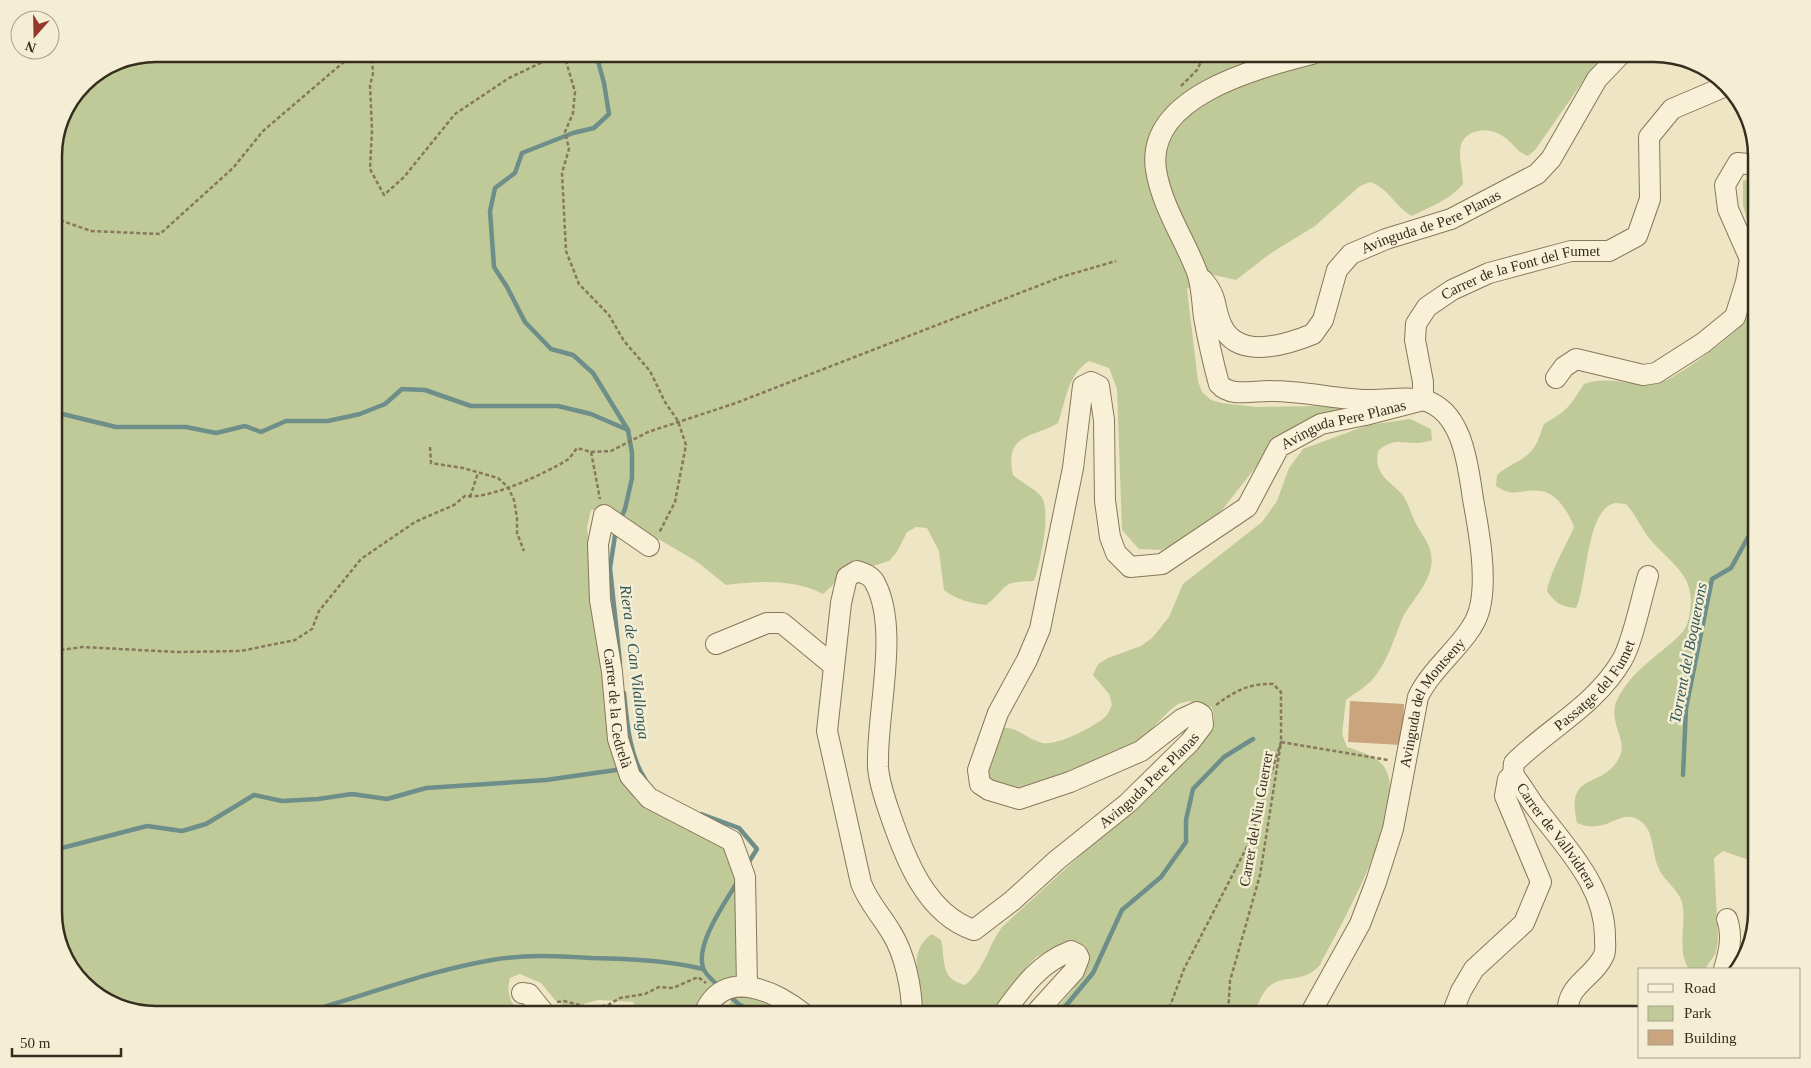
<svg xmlns="http://www.w3.org/2000/svg" width="1811" height="1068" font-family="Georgia,serif">
<style>
.green{fill:#c0ca99}
.lines{fill:none;stroke-linecap:round;stroke-linejoin:round}
.stream{stroke:#6d8e89;stroke-width:4.5}
.building{fill:#c9a47c}
.minor-casing{stroke:#87775b;stroke-width:22}
.path{stroke:#87775b;stroke-width:2.5;stroke-dasharray:4 2.5;stroke-linecap:butt}
.minor{stroke:#f8f1d7;stroke-width:20}
.labels{text-anchor:middle;dominant-baseline:central;stroke-width:5;stroke-linejoin:round;paint-order:stroke}
.street-label{font-size:15px;fill:#372d1f;stroke:#f4eed4}
.water-label{font-size:16px;font-style:italic;fill:#2f5556;stroke:#f4eed4}
.rim{fill:none;stroke:#372d1f;stroke-width:2.5}
</style>
<rect width="100%" height="100%" fill="#ede5c4"/>
<g class="green">
<path d="M157 54H1607L1586 77 1535 150 1528 156C1515 151 1515 144 1504 137 1497 132 1486 129 1478 131 1450 138 1463 163 1463 184 1450 200 1429 207 1412 216 1394 206 1389 188 1370 182L1360 186 1315 226 1271 253 1236 280 1210 274 1187 289 1198 381 1202 392 1211 400 1222 403 1256 407 1327 406 1350 409 1269 450 1219 514 1172 546 1161 550 1139 549 1122 530 1117 389 1109 368 1089 361C1067 375 1066 401 1058 423 1033 438 1004 433 1013 475 1021 482 1034 488 1041 496 1052 510 1040 565 1034 581 997 582 1011 586 986 605 970 603 957 600 944 590L939 551 927 528 916 527 907 532 897 552 889 561 838 577 832 586 823 594C795 579 757 581 726 585L696 561 610 511 591 510 587 527 601 637 625 777 636 801 727 847 740 876 743 974 719 986 707 989 698 1014H639L633 1002 598 1000 576 1006H565L555 1000 541 983 520 974 510 978C506 993 510 1003 521 1014H157L106 1001 68 963 54 918V150L62 117 84 84 118 61Z"/>
<polygon points="1757,175 1757,254 1743,205 1743,181"/>
<path d="M1757 291V863L1723 851 1714 858 1718 940 1716 953 1705 969H1689C1676 949 1687 924 1682 902 1678 889 1663 880 1658 867 1651 850 1655 826 1635 818 1618 811 1605 835 1577 823 1565 770 1602 790 1619 758 1629 739 1607 723 1617 700 1632 670 1657 657 1680 635 1687 628 1689 620 1690 611 1696 574 1670 564 1650 539 1641 528 1636 515 1626 504 1623 504 1618 503 1615 503 1586 508 1587 586 1576 608 1562 607 1555 603 1547 591 1550 572 1566 546 1574 527 1569 513 1557 493 1541 491 1521 488 1515 499 1496 486L1497 475C1508 464 1526 461 1535 446 1539 440 1541 431 1544 424 1568 410 1569 407 1584 384 1608 375 1632 387 1656 384 1672 382 1734 336 1744 322 1751 313 1755 302 1757 291Z"/>
<path d="M1410 419 1431 429 1432 440C1410 449 1397 433 1378 451 1374 474 1387 479 1402 494 1407 500 1409 508 1412 515 1419 534 1435 544 1431 567 1427 587 1412 600 1403 617 1394 638 1388 661 1373 679 1366 687 1354 694 1346 700L1342 734 1347 747C1360 752 1379 756 1386 770 1407 811 1340 926 1320 965 1296 992 1269 961 1255 1014H1052C1067 994 1088 979 1088 952L1079 943 1067 941 1036 957 1027 966 993 1014H923C922 986 904 953 932 934L941 940C946 961 939 978 965 985 984 971 988 946 1002 927L1198 747C1211 734 1217 725 1212 707L1189 701 1178 704 1169 711 1145 736 1105 760 1017 792 993 783 987 774 999 728C1020 726 1024 739 1043 743 1057 746 1097 726 1107 715 1109 713 1110 708 1112 705L1109 694 1093 675 1098 664 1108 658 1141 646 1152 638 1169 617 1183 584 1262 522 1277 501 1289 468 1303 449 1368 425Z"/>
<polygon points="754,994 788,1014 731,1014 728,1007 734,995"/>
</g>
<g class="lines">
<g class="stream">
<polyline points="596,54 604,83 609,114 594,128 573,133 522,153 515,173 495,188 490,211 494,267 507,287 525,322 551,349 573,355 593,373 628,430 632,453 632,478 625,509 620,520"/>
<polyline points="54,412 116,427 186,427 216,433 245,426 261,432 286,421 328,421 360,414 385,404 402,389 425,390 471,406 558,406 591,414 628,430"/>
<polyline points="616,529 610,568 620,663"/>
<path d="M624 693C627 721 629 755 645 779"/>
<polyline points="1683,775 1686,708 1712,579 1731,568 1757,521"/>
<polyline points="701,814 739,828 757,849 747,865"/>
<polyline points="54,850 147,826 182,831 206,824 254,795 282,801 318,799 352,794 387,799 426,788 546,780 623,769"/>
<path d="M720 987C714 982 708 977 704 970 693 947 726 901 738 881"/>
<polyline points="729,996 740,1005 757,1014"/>
<path d="M309 1014 317 1009C375 992 433 970 492 960 524 954 558 956 591 958 629 959 666 960 703 969"/>
<polyline points="1059,1014 1093,973 1122,910 1161,877 1186,842 1186,820 1193,789 1224,757 1253,739"/>
</g>
</g>
<polygon class="building" points="1350,701 1404,704 1402,745 1348,742"/>
<g class="lines">
<defs>
<g id="minor">
<path id="s1" d="M1203 280C1219 299 1213 307 1222 326 1238 360 1286 345 1313 334L1323 320 1337 270 1351 254 1386 239 1451 219 1537 174 1551 159 1597 79 1621 54"/>
<polyline points="1556,378 1564,367 1576,359 1643,375 1656,373 1703,343 1735,317 1746,282 1750,259 1728,209 1725,185 1738,163 1757,165"/>
<path id="s2" d="M1423 400V382L1415 340 1416 324 1427 307 1452 290 1489 273 1571 251H1609L1637 236 1650 199 1649 137 1672 109 1726 86"/>
<path id="s3" d="M649 546 604 515 598 544 600 600 612 672 618 739 630 776 649 798 732 841 745 877 747 986"/>
<polyline points="716,644 767,623 782,623 834,666"/>
<path id="s4" d="M1513 775C1522 785 1528 798 1537 809 1566 848 1606 887 1605 939 1605 944 1606 950 1604 955 1594 978 1565 985 1568 1014"/>
<path id="s5" d="M1513 775 1514 763C1549 728 1596 705 1622 660 1633 641 1641 599 1648 576"/>
<path d="M1724 969C1729 953 1733 936 1727 919"/>
<polyline points="522,993 529,994 545,1014"/>
<path d="M704 1014C723 966 776 991 804 1014"/>
<path id="s6" d="M912 1014C912 989 905 954 891 932 881 915 868 902 861 883L827 731 841 603 847 577 857 571C864 573 872 576 875 583 900 629 876 714 878 767 879 783 885 799 890 814 905 858 926 914 974 930L1012 901 1057 860 1128 803 1190 742 1203 725 1202 715 1197 712 1182 719 1141 751 1070 782 1019 799 989 790 980 784 978 770 998 713 1027 660 1040 629 1073 468 1083 386 1091 382 1099 386 1104 420 1105 501 1110 537 1116 553 1130 567 1162 564 1247 507 1279 447 1321 424 1365 415 1423 400"/>
<path d="M1003 1014C1022 988 1039 963 1071 951L1077 954 1079 958 1074 971 1035 1014"/>
<path id="s7" d="M1310 1014 1360 924 1376 882 1393 829 1418 697C1432 666 1471 640 1479 611 1488 580 1479 531 1473 499 1468 466 1463 410 1423 400 1406 396 1384 401 1366 400 1335 399 1304 391 1272 391 1255 390 1231 398 1219 384 1213 362 1208 340 1204 317 1202 303 1202 286 1197 272 1184 238 1162 207 1156 170 1145 96 1258 68 1312 54"/>
<polyline points="1452,1014 1461,991 1474,969 1524,923 1541,882 1505,796 1508,779 1513,775"/>
</g>
</defs>
<use href="#minor" class="minor-casing"/>
<g class="path">
<polyline points="369,54 372,57 373,74 370,85 372,130 370,169 384,195 404,177 455,114 509,78 547,60 564,56"/>
<polyline points="564,54 575,92 573,113 565,132 569,149 562,173 566,251 579,284 609,315 624,341 650,371 665,402 678,421 686,445 675,502 659,533"/>
<polyline points="1181,86 1197,70 1205,54"/>
<polyline points="54,218 91,231 160,234 233,168 263,131 352,55 361,54"/>
<polyline points="430,447 431,463 463,468 498,478 508,487 514,500 517,518 517,533 524,551"/>
<polyline points="591,452 611,451 648,432 736,403 1061,277 1116,261"/>
<polyline points="470,497 478,473"/>
<path d="M54 651 82 647 177 652 241 651 295 640 312 629 319 611 361 559 415 522 454 505 465 496C489 500 546 473 567 460 571 457 574 452 577 448L591 452 600 499"/>
<path d="M1216 705C1235 691 1249 683 1273 684L1281 692V742L1388 760"/>
<polyline points="557,1002 564,1001 591,1008 608,1005 620,998 645,994 659,987 673,988 698,977 706,983"/>
<polyline points="1167,1014 1184,969 1250,841 1281,742 1260,875 1230,981 1228,1014"/>
</g>
<use href="#minor" class="minor"/>
</g>
<g class="labels">
<g class="street-label">
<text stroke="none"><textPath href="#s1" startOffset="328">Avinguda de Pere Planas</textPath></text>
<text stroke="none"><textPath href="#s2" startOffset="199">Carrer de la Font del Fumet</textPath></text>
<text stroke="none"><textPath href="#s6" startOffset="2331">Avinguda Pere Planas</textPath></text>
<text stroke="none"><textPath href="#s5" startOffset="125">Passatge del Fumet</textPath></text>
<text stroke="none"><textPath href="#s7" startOffset="338">Avinguda del Montseny</textPath></text>
<text stroke="none"><textPath href="#s3" startOffset="250">Carrer de la Cedrelà</textPath></text>
<text stroke="none"><textPath href="#s6" startOffset="1102">Avinguda Pere Planas</textPath></text>
<text transform="translate(1256 819) rotate(-80)">Carrer del Niu Guerrer</text>
<text stroke="none"><textPath href="#s4" startOffset="75">Carrer de Vallvidrera</textPath></text>
</g>
<g class="water-label">
<text transform="translate(1688 653) rotate(-79)">Torrent del Boquerons</text>
<text transform="translate(635 662) rotate(83)">Riera de Can Vilallonga</text>
</g>
</g>
<path d="M0 0H1811V1068H0ZM156 62H1654A94 94 0 0 1 1748 156V912A94 94 0 0 1 1654 1006H156A94 94 0 0 1 62 912V156A94 94 0 0 1 156 62Z" fill="#f4eed4" fill-rule="evenodd"/>
<path class="rim" d="M156 62H1654A94 94 0 0 1 1748 156V912A94 94 0 0 1 1654 1006H156A94 94 0 0 1 62 912V156A94 94 0 0 1 156 62Z"/>
<rect x="1638" y="968" width="162" height="90" fill="#f4eed4" stroke="#a8a18c"/>
<rect x="1648" y="984" width="25" height="8" fill="#f8f1d7" stroke="#a8a18c"/>
<text x="1684" y="993" font-size="15" fill="#372d1f">Road</text>
<rect x="1648" y="1006" width="25" height="15" fill="#c0ca99" stroke="#a8a18c"/>
<text x="1684" y="1018" font-size="15" fill="#372d1f">Park</text>
<rect x="1648" y="1030" width="25" height="15" fill="#c9a47c" stroke="#a8a18c"/>
<text x="1684" y="1043" font-size="15" fill="#372d1f">Building</text>
<g transform="translate(35 35) rotate(200)"><circle r="24" fill="#f4eed4" stroke="#a8a18c"/>
<path d="M0-4L9 19L0 12L-9 19Z" fill="#94372d"/>
<text y="-8" font-size="14" font-weight="bold" text-anchor="middle" fill="#372d1f">N</text>
</g>
<path d="M12 1048v8h109v-8" fill="none" stroke="#372d1f" stroke-width="2.5"/>
<text x="20" y="1048" font-size="15" fill="#372d1f" stroke="#f4eed4" stroke-width="4" paint-order="stroke">50 m</text>
</svg>
